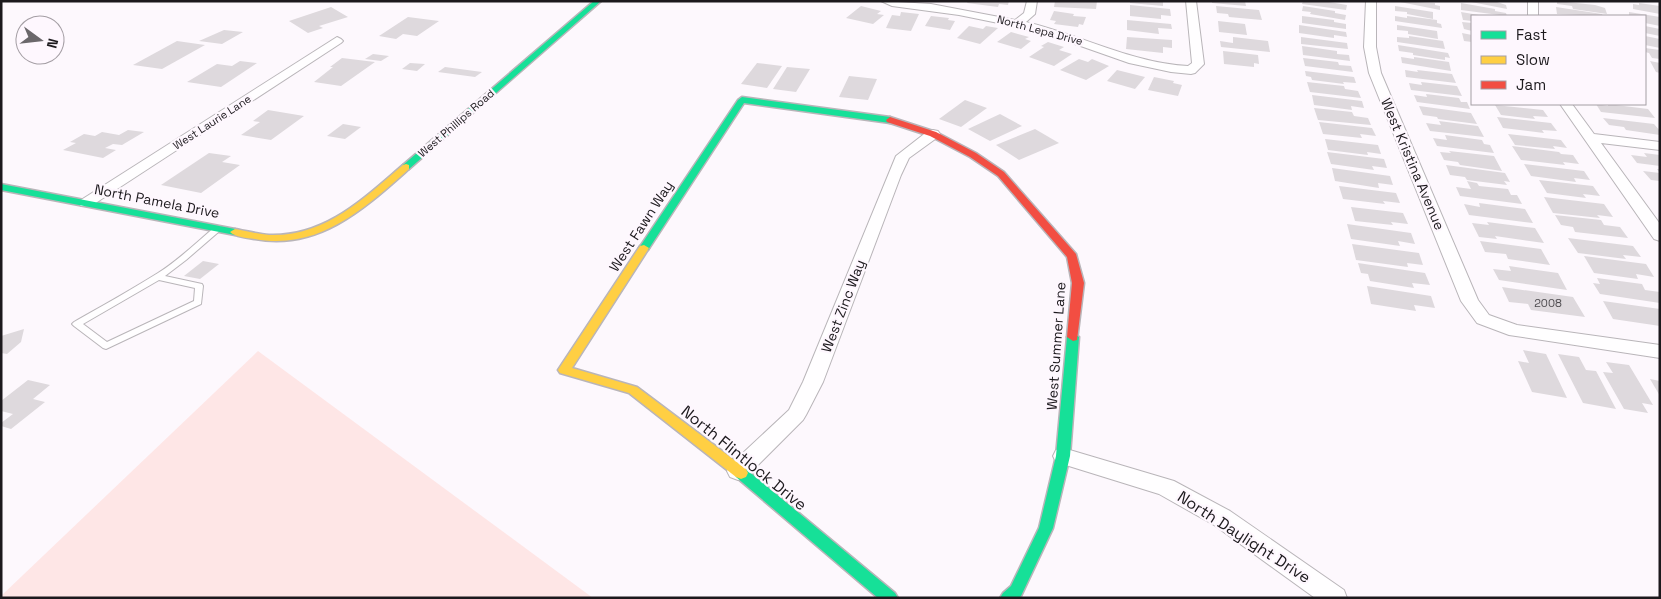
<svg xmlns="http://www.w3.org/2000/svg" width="1661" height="599" font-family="'Space Grotesk',sans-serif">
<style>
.green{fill:#fee6e6}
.building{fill:#ded9dd}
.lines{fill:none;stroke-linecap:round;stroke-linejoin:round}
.lane-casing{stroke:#b9b5b9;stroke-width:2}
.street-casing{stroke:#b9b5b9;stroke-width:2}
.fast-casing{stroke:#b9b5b9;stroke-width:3}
.slow-casing{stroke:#b9b5b9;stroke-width:3}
.jam-casing{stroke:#b9b5b9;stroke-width:3}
.lane{fill:#fffeff;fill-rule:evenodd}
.street{fill:#fffeff;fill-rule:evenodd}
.fast{fill:#16e098;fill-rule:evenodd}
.slow{fill:#ffcf43;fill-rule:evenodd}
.jam{fill:#f24e42;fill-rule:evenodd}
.labels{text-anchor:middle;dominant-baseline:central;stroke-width:4.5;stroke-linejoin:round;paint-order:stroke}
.far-street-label{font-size:11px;fill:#1c191d;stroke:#fef7fe}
.number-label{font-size:11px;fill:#4c494d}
.street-label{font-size:14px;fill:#1c191d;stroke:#fef7fe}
.near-street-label{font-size:16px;fill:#1c191d;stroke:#fef7fe}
</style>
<rect width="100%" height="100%" fill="#fdf8fd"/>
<polygon class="green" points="258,351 593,598 1,598 1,596"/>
<g class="building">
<polygon points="968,1 1009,1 1008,5 999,4 998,7 967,3"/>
<polygon points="1055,1 1097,1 1096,9 1054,7"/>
<polygon points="1130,1 1163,1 1163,6 1130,3"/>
<polygon points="1212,1 1245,1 1246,6 1212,3"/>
<polygon points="1303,1 1323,1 1347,5 1346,10 1302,4"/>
<polygon points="1395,1 1435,3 1435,5 1440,6 1440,10"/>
<polygon points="1466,1 1494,1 1506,5 1507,9"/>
<polygon points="1557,1 1595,5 1605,8 1607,14 1573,9 1572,6 1557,4"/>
<polygon points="1461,3 1495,9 1495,11 1506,13 1507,16 1461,10"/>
<polygon points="1639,3 1660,6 1660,14 1633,9 1633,4 1639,5"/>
<polygon points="1130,5 1170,9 1171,16 1161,15 1161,19 1130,16"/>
<polygon points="861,6 881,11 877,14 884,15 873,24 846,18"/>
<polygon points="1216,6 1259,10 1262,20 1229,17 1228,14 1217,13"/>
<polygon points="1303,6 1335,11 1335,13 1346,15 1345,20 1310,14 1311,12 1302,11"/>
<polygon points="1395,6 1433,12 1433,19 1407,14 1407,12 1395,11"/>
<polygon points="331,7 348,17 319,26 323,28 308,33 289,21"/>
<polygon points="1556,7 1602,14 1603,16 1557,14"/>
<polygon points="1054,11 1074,14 1073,16 1086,17 1083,25 1079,24 1078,27 1054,24 1056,21 1050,20"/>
<polygon points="901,12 919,14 911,31 886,28 892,15 900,16"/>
<polygon points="1461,12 1479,15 1479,16 1472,16 1472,21 1463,20"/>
<polygon points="1629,12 1660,17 1660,26 1645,23 1645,16 1629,16"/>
<polygon points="931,16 949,18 948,20 955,21 950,30 925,26"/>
<polygon points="1302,16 1334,20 1334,22 1346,24 1346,29 1302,23"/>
<polygon points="1395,16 1407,18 1407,16 1437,20 1437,23 1441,24 1442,28 1395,21"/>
<polygon points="408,17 439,21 417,36 403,34 396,39 379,36"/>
<polygon points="1127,20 1171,24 1172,29 1158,28 1159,34 1127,30"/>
<polygon points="1218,21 1245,24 1247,35 1219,32"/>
<polygon points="1462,22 1472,23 1472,31 1464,29"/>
<polygon points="1299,25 1346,32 1347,37 1334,35 1334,38 1299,33"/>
<polygon points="1397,25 1437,31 1438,39 1408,34 1408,31 1397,30"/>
<polygon points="969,26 983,29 986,26 998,28 980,44 957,38"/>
<polygon points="1645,26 1660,29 1660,36 1645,33"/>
<polygon points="224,30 243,32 222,44 199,41"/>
<polygon points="1011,32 1029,37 1025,39 1031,41 1021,49 997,42"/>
<polygon points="1462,33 1472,35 1472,42 1464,41"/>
<polygon points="1409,36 1443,41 1445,49 1397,42 1397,37 1409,38"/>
<polygon points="1645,36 1660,39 1660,48 1645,45"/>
<polygon points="1127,37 1172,40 1172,48 1163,47 1163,53 1126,49"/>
<polygon points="1233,37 1268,41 1270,52 1221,47 1220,41 1233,43"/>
<polygon points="1301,37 1347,43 1348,49 1301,44"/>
<polygon points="177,41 205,45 162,69 133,65"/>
<polygon points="1048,42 1064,47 1059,50 1072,54 1054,66 1029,57 1044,47 1041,46"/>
<polygon points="1398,45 1448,53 1450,58 1445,57 1445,60 1413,55 1413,53 1399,51"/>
<polygon points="1302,46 1337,51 1337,54 1349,55 1350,61 1303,55"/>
<polygon points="1645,48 1660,50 1660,59 1652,58 1649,53 1645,52"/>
<polygon points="1223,51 1258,55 1259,64 1254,63 1254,67 1224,64"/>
<polygon points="373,54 389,56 381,61 365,59"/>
<polygon points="1401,57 1414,59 1414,57 1449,62 1451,71 1402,63"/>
<polygon points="342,58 375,62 341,86 314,82 333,67 330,67"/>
<polygon points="1303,58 1338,62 1339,65 1351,66 1353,72 1305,66"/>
<polygon points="1079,59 1088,62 1092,59 1109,66 1086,80 1060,70"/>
<polygon points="240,61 257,63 221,87 187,82 217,64 232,66"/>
<polygon points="1650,61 1660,63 1660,73 1656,72"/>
<polygon points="410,63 425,64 417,71 402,69"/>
<polygon points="757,63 782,66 767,88 741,84"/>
<polygon points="445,67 482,72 475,77 438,72"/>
<polygon points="787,67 810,69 796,92 773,89"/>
<polygon points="1117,70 1145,77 1135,89 1107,81"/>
<polygon points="1405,70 1418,72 1417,70 1452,74 1456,83 1406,77"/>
<polygon points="1305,71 1354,77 1356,83 1343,82 1344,84 1312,80 1311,77 1306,76"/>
<polygon points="849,76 877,79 868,100 839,97"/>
<polygon points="1154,77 1174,81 1173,83 1182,85 1178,96 1148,90"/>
<polygon points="1307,82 1344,86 1345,89 1358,91 1361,98 1310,92"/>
<polygon points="1421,82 1457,86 1462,96 1411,90 1409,83 1422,85"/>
<polygon points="1426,94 1459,98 1461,102 1467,102 1470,109 1417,102 1414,95 1427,97"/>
<polygon points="1312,95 1362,101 1364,108 1351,106 1352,110 1314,105"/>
<polygon points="965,100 987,108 961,127 939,119"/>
<polygon points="1596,104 1608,106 1608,104 1648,109 1655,118 1601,112"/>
<polygon points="1495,105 1543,110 1548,117 1533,116 1535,119 1501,115"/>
<polygon points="1419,106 1471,113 1477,124 1438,119 1437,117 1423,115"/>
<polygon points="1314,108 1352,112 1354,116 1368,118 1371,125 1318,120"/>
<polygon points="268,110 304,116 271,140 241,135 260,122 253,121"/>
<polygon points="1000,114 1022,126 990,141 968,129"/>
<polygon points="1497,117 1551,123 1557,131 1542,130 1544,133 1503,128"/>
<polygon points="1603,118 1654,124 1660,131 1660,135 1626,130 1624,127 1609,125"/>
<polygon points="1439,121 1478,126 1484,137 1430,131 1426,123 1441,125"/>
<polygon points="1319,122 1372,128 1376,136 1360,134 1362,138 1323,134"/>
<polygon points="343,124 361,127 345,139 327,136"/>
<polygon points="1035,129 1059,143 1019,160 996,145"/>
<polygon points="128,130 144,132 122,145 113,144 105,148 116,150 103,158 63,150 76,143 70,142 84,134 95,136 102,132 119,135"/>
<polygon points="1508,134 1561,140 1567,148 1553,146 1555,149 1515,145"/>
<polygon points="1445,135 1482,140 1484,144 1490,145 1494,153 1437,146 1433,138 1447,140"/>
<polygon points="1325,139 1378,145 1381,154 1367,152 1368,155 1328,150"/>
<polygon points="1512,146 1559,152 1561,154 1573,155 1579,164 1563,162 1565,165 1521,160"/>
<polygon points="1449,151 1494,156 1502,171 1460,165 1458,162 1444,160 1440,152 1451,153"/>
<polygon points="1327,152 1384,159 1387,168 1372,166 1374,170 1331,164"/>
<polygon points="209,153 231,156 222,162 240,165 201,193 161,185"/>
<polygon points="1644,153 1660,155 1660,166 1637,163 1631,155 1647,157"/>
<polygon points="1524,164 1584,171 1590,180 1574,178 1576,182 1531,176"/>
<polygon points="1446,165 1505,173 1510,182 1504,181 1507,185 1467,180 1465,177 1450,175"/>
<polygon points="1332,168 1390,176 1393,185 1378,183 1379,188 1335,181"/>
<polygon points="1657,169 1660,169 1660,181 1651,180 1643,171 1660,173"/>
<polygon points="1539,180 1593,186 1600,196 1583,194 1586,198 1547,193"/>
<polygon points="1467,181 1477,183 1479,186 1508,189 1511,195 1517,195 1522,204 1460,196 1456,187 1471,189"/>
<polygon points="1339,186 1396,193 1400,203 1383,201 1385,204 1343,199"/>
<polygon points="1544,197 1604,204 1613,217 1597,215 1600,218 1553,213"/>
<polygon points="1479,203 1525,209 1533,223 1469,215 1464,204 1480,207"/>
<polygon points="1351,207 1403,213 1408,224 1391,222 1393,225 1355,221"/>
<polygon points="1555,215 1601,220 1604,225 1620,227 1628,238 1575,232 1573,227 1561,225"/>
<polygon points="1487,222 1535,228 1544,243 1495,236 1497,239 1479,237 1472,223 1489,225"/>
<polygon points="1347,224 1411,233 1415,244 1398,241 1400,246 1351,239"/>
<polygon points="1568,238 1633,246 1641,257 1623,255 1626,259 1578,253"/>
<polygon points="1480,241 1541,249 1550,265 1508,259 1506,254 1485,252"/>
<polygon points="1352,244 1419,253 1423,265 1407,263 1408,267 1356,260"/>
<polygon points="1584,256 1646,264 1654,277 1636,274 1638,279 1594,273"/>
<polygon points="203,261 219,264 200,279 184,276"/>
<polygon points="1358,263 1425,273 1430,285 1412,283 1414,288 1370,281 1368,274 1361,273"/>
<polygon points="1509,266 1558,273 1567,290 1499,280 1493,269 1511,271"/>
<polygon points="1597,278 1642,284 1645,290 1660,292 1660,303 1600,294 1593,283 1600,284"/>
<polygon points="1367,286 1431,296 1435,308 1414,305 1416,311 1371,304"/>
<polygon points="1502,287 1573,297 1585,317 1531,310 1528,304 1509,302"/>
<polygon points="1603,301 1660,309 1660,326 1613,319"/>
<polygon points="24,329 21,342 7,354 1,353 1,336"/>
<polygon points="1523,350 1546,354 1567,398 1532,392 1518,361 1529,363"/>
<polygon points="1558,354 1579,357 1586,370 1596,371 1616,409 1583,403"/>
<polygon points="1606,362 1629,365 1653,405 1642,403 1648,413 1624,409 1603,372 1613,373"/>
<polygon points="1650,379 1660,381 1660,396"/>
<polygon points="28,380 50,385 33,399 45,402 11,429 1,426 1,423 13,414 1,411 1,401"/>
</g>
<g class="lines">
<defs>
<path id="lane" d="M216 226H219L223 228 186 260 165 276 202 284 203 286 201 304 106 349 103 348 74 326 72 324 74 322C102 306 131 290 158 273 179 260 197 242 216 226ZM159 280 195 288 194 301 107 342 83 324Z"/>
<g id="street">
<path d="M881 1 931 4 1015 20 1024 13 1027 1H1037L1035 14 1026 22C1081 35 1132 63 1188 66L1192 63 1186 1H1196L1204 64 1195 73 1191 74 1171 72 1129 63 1055 37 1013 26 959 15 892 6Z"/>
<polygon points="1366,1 1376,1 1376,47 1381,73 1478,300 1489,315 1517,325 1660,345 1660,358 1509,335 1477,323 1461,301 1369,73 1364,47"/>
<rect x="1528" y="1" width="10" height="15"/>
<polygon points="337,37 341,39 343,41 341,43 91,206 81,206 78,203 81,200"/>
<polygon points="1560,104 1572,104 1594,134 1660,142 1660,150 1601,143 1660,224 1660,241 1654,239"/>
<polygon points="933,130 938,131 940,134 938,137 909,158 901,175 823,382 806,415 803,420 746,477 738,480 730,477 727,471 730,465 789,410 803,382 896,156 928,131"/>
<polygon points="1063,448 1174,481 1230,511 1344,590 1347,598 1315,598 1214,525 1159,494 1056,462 1053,456 1056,450"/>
</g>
<g id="fast">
<polygon points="594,1 601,1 409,169 403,169 403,165"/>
<polygon points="742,97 890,117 894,120 890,123 744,103 648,250 640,250 639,248 738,100"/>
<polygon points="1,184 235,229 240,232 235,235 1,190"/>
<polygon points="1073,333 1079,337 1070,456 1053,528 1021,596 1019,598 1000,598 1003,593 1011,586 1039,528 1056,456 1067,337"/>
<polygon points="741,467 746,469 895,593 898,598 878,598 736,477 734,473 736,469"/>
</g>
<g id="slow">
<path d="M406 164 409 165V169C365 208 319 251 255 239 247 238 235 237 230 232L235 229C246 231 258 234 269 235 325 237 363 199 403 165Z"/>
<polygon points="644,245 649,248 572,368 637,387 746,469 748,473 746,477 741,479 736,477 629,393 560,373 558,370 640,246"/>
</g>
<polygon id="jam" points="890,117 936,132 976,153 1004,172 1076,254 1084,283 1077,340 1073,341 1067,337 1072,283 1067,257 998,176 970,157 930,136 887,122 886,120"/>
</defs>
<use href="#lane" class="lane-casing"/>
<use href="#street" class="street-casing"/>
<use href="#fast" class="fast-casing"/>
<use href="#slow" class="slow-casing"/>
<use href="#jam" class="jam-casing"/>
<use href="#lane" class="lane"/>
<use href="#street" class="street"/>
<use href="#fast" class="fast"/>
<use href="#slow" class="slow"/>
<use href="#jam" class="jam"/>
</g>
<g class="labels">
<g class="far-street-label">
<text transform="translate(1040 30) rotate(15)">North Lepa Drive</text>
<text transform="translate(212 122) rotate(-33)">West Laurie Lane</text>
<text transform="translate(456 123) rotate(-41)">West Phillips Road</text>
</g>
<g class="number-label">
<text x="1548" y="303">2008</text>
</g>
<g class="street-label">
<text transform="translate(1413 164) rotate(67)">West Kristina Avenue</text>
<text transform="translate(157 201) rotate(11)">North Pamela Drive</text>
<text transform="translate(641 226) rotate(-57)">West Fawn Way</text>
<text transform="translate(843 306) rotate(-69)">West Zinc Way</text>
<text transform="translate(1056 346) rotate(-86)">West Summer Lane</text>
</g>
<g class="near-street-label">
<text transform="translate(744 458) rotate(39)">North Flintlock Drive</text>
<text transform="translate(1244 537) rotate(33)">North Daylight Drive</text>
</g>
</g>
<rect width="1661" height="599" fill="none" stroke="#1c191d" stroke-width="5"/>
<rect x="1471" y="15" width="175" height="90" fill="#fef7fe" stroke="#a49ea4"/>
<rect x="1481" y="31" width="25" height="8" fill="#16e098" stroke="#a49ea4"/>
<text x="1516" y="40" font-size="15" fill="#1c191d">Fast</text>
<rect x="1481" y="56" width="25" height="8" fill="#ffcf43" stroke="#a49ea4"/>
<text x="1516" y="65" font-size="15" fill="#1c191d">Slow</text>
<rect x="1481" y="81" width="25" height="8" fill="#f24e42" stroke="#a49ea4"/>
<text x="1516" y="90" font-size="15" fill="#1c191d">Jam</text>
<g transform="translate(40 40) rotate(105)"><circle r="24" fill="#fef7fe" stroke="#a49ea4"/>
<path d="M0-4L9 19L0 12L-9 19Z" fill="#6b676b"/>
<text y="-8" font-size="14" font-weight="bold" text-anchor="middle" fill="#1c191d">N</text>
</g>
</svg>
